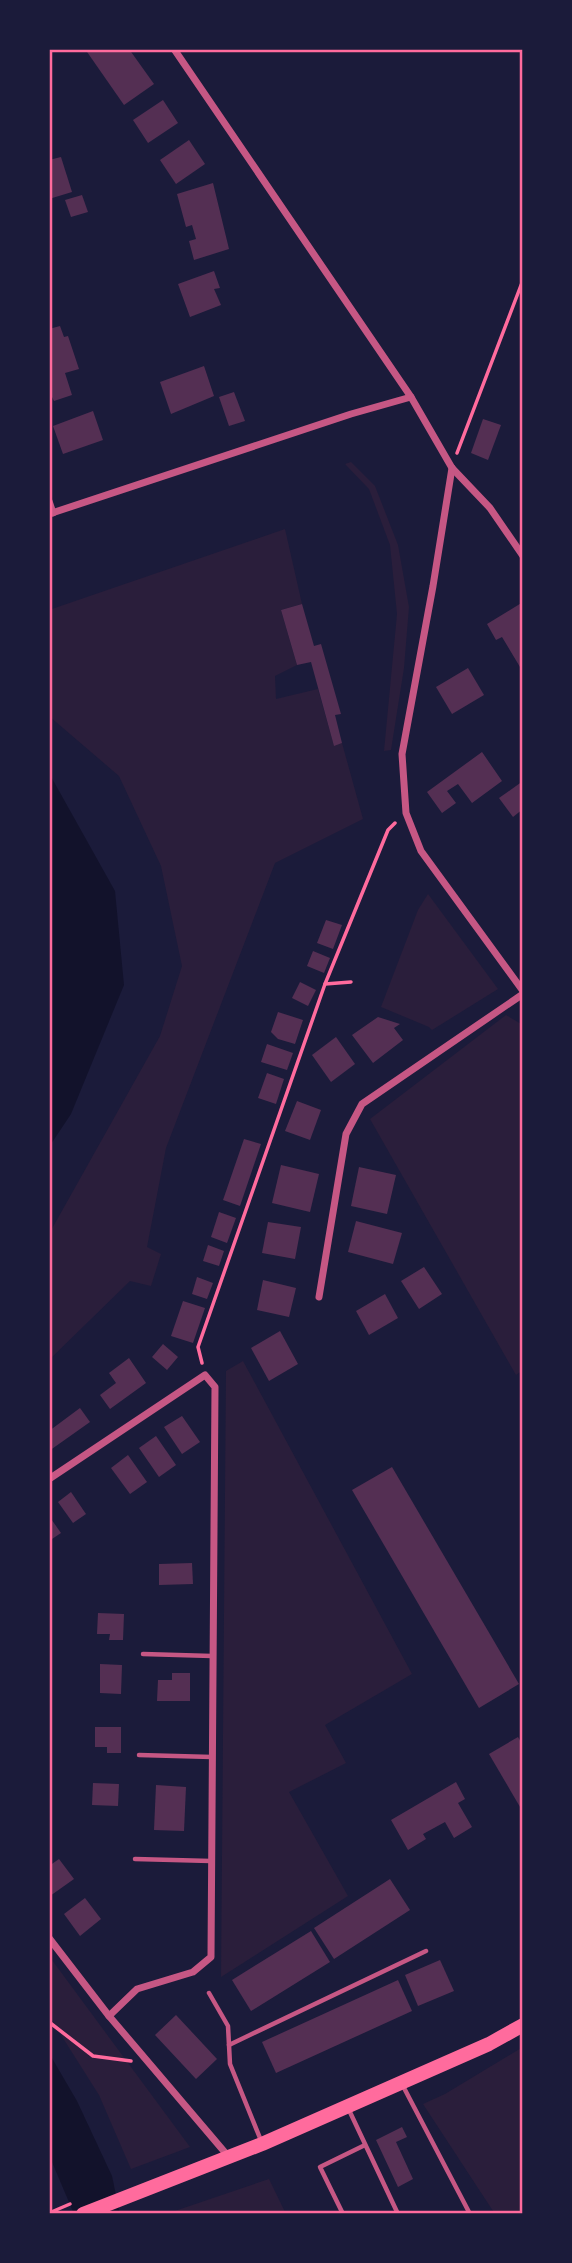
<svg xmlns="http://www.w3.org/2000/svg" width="572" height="2263" font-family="'Noto Serif',serif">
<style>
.green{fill:#2a1e3b}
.water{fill:#12122b}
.building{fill:#542f53}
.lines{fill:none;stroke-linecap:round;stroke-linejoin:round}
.path{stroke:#ff6b9d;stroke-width:3.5}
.service{stroke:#c65784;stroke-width:4.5}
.minor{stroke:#c65784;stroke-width:7}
.primary{stroke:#ff6b9d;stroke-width:14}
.neatline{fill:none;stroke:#ff6b9d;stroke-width:2.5}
</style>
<rect width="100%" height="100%" fill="#1b1b3a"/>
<g class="green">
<polygon points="351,462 375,486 398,545 409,607 404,668 391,750 384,751 397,614 390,545 369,489 345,464"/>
<polygon points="285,529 302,604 281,610 297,665 275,676 276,699 318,689 334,745 342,743 363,819 275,863 166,1148 147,1247 161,1254 151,1286 130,1281 49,1360 49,1234 160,1036 182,966 161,866 119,776 49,716 49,610"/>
<polygon points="428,894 498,989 432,1030 429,1027 381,1007 418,910"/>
<polygon points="506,1015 523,1025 523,1370 516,1375 370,1119"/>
<polygon points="243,1361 412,1674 325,1725 346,1763 289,1792 348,1896 221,1977 226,1371"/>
<polygon points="49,1956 190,2147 131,2169 99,2095 49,2016"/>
<polygon points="523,2047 523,2214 495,2214 423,2104 445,2094"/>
<polygon points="269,2179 286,2214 166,2214"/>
</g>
<g class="water">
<polygon points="49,773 115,891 124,985 71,1114 49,1147"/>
<polygon points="49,2053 77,2101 112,2176 120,2214 74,2214 49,2155"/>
</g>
<g class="building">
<polygon points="85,49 129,49 154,84 124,105"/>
<polygon points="163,100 178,123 148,143 133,120"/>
<polygon points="189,140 205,164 176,184 160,160"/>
<polygon points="61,157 72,192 49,199 49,160"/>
<polygon points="213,183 229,249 194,260 189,241 196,239 192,225 186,227 177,194"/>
<polygon points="82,195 88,212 71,217 65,200"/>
<polygon points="214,271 220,288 214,289 221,305 190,317 178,284"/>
<polygon points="60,326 64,337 68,336 79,369 65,373 72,395 54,401 49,391 49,329"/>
<polygon points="204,366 214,396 171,414 160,382"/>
<polygon points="234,392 245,421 229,426 219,397"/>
<polygon points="93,411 103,440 63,454 53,426"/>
<polygon points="483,419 501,425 488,460 471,453"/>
<polygon points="523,602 523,672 502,637 496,640 487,624"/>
<polygon points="302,604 314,646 321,644 341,714 335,715 342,743 334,746 311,662 297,665 281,610"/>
<polygon points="468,668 484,695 452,714 436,687"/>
<polygon points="482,752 502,781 472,803 458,784 447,791 456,803 442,813 427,792"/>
<polygon points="523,781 523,809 513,817 499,798"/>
<polygon points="326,920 342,925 333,949 317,943"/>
<polygon points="313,951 330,958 324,973 307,966"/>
<polygon points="300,982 316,990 308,1006 292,998"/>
<polygon points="278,1012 303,1020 295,1044 278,1039 271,1032"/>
<polygon points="378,1017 400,1024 394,1028 403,1040 373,1063 352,1035"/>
<polygon points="336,1037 355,1064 331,1082 312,1055"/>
<polygon points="267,1044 293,1053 287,1070 261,1062"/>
<polygon points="267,1073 284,1079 276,1104 258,1098"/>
<polygon points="297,1101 321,1110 310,1140 285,1131"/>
<polygon points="244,1139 261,1144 240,1206 223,1200"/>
<polygon points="281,1165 319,1174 310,1212 272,1203"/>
<polygon points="359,1167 396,1175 387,1214 351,1206"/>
<polygon points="219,1212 236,1218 227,1243 211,1237"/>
<polygon points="356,1221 402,1233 393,1264 348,1252"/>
<polygon points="268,1222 301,1227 295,1259 262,1253"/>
<polygon points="208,1245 224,1251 219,1266 203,1261"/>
<polygon points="424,1267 442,1294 419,1309 401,1281"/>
<polygon points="197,1277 213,1283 207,1299 192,1294"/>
<polygon points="263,1280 296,1288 289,1317 257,1310"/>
<polygon points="385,1294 398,1318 369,1335 356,1311"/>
<polygon points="183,1301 205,1308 193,1343 171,1336"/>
<polygon points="280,1331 298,1364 269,1381 251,1348"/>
<polygon points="163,1344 178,1357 167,1370 152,1357"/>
<polygon points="129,1358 146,1383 110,1409 100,1395 116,1383 109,1373"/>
<polygon points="80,1408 90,1422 49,1451 49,1431"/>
<polygon points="182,1416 200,1442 182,1454 164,1427"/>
<polygon points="156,1436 176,1465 159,1477 139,1448"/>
<polygon points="128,1455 147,1482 130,1494 111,1468"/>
<polygon points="392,1467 519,1684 479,1708 352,1490"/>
<polygon points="71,1492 86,1514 73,1523 58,1502"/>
<polygon points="49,1516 61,1533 49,1541"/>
<polygon points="192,1563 193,1584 159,1585 159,1564"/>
<polygon points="98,1613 124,1614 123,1640 109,1640 110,1634 97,1634"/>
<polygon points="100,1664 122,1665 121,1694 100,1693"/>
<polygon points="172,1673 190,1673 190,1701 157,1701 158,1680 172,1680"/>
<polygon points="95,1727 121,1727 121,1753 107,1753 107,1747 95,1747"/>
<polygon points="518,1737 523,1746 523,1812 489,1754"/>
<polygon points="456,1782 465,1799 458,1803 472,1827 454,1838 445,1822 423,1834 426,1839 408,1850 391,1820"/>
<polygon points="93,1783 119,1784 118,1806 92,1805"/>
<polygon points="156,1785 186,1787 184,1831 154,1830"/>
<polygon points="59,1859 74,1879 50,1896 49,1866"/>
<polygon points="390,1879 410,1910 334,1959 314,1928"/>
<polygon points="85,1898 101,1919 80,1936 64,1914"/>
<polygon points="311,1931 330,1962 251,2011 232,1980"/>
<polygon points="440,1960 454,1991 418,2006 405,1975"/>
<polygon points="398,1980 412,2011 276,2073 262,2042"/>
<polygon points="176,2015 217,2059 196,2079 155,2035"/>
<polygon points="402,2127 407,2137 396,2142 413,2179 398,2187 376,2140"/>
</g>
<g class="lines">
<g class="path">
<polyline points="457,453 523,280"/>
<polyline points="325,984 351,982"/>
<polyline points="202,1363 198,1347 325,984 388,830 395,823"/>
<polyline points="49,2022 93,2056 131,2061"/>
<polyline points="49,2213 70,2204"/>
</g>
<g class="service">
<polyline points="143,1654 212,1656"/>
<polyline points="139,1755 212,1757"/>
<polyline points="135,1859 211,1861"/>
<polyline points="209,1993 228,2026 230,2064 262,2143"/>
<polyline points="229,2045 426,1951"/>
<polyline points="403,2086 470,2214"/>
<polyline points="349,2110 398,2214"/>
<polyline points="343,2214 320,2167 365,2145"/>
</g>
<g class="minor">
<polyline points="174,49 411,397 452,468 490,508 523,556"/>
<polyline points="452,468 433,586 402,754 406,813 421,851 523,991"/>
<polyline points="49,501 53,513"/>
<polyline points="49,514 351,414 411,397"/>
<polyline points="319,1297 346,1134 362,1104 523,994"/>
<polyline points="49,1479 205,1375 215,1387 211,1957 193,1972 137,1989 109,2016"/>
<polyline points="49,1938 109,2016 228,2156"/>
</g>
<polyline class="primary" points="83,2214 262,2144 489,2044 523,2025"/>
</g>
<rect width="572" height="2263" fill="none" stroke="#1b1b3a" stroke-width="102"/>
<rect x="51" y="51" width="470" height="2161" class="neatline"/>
</svg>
